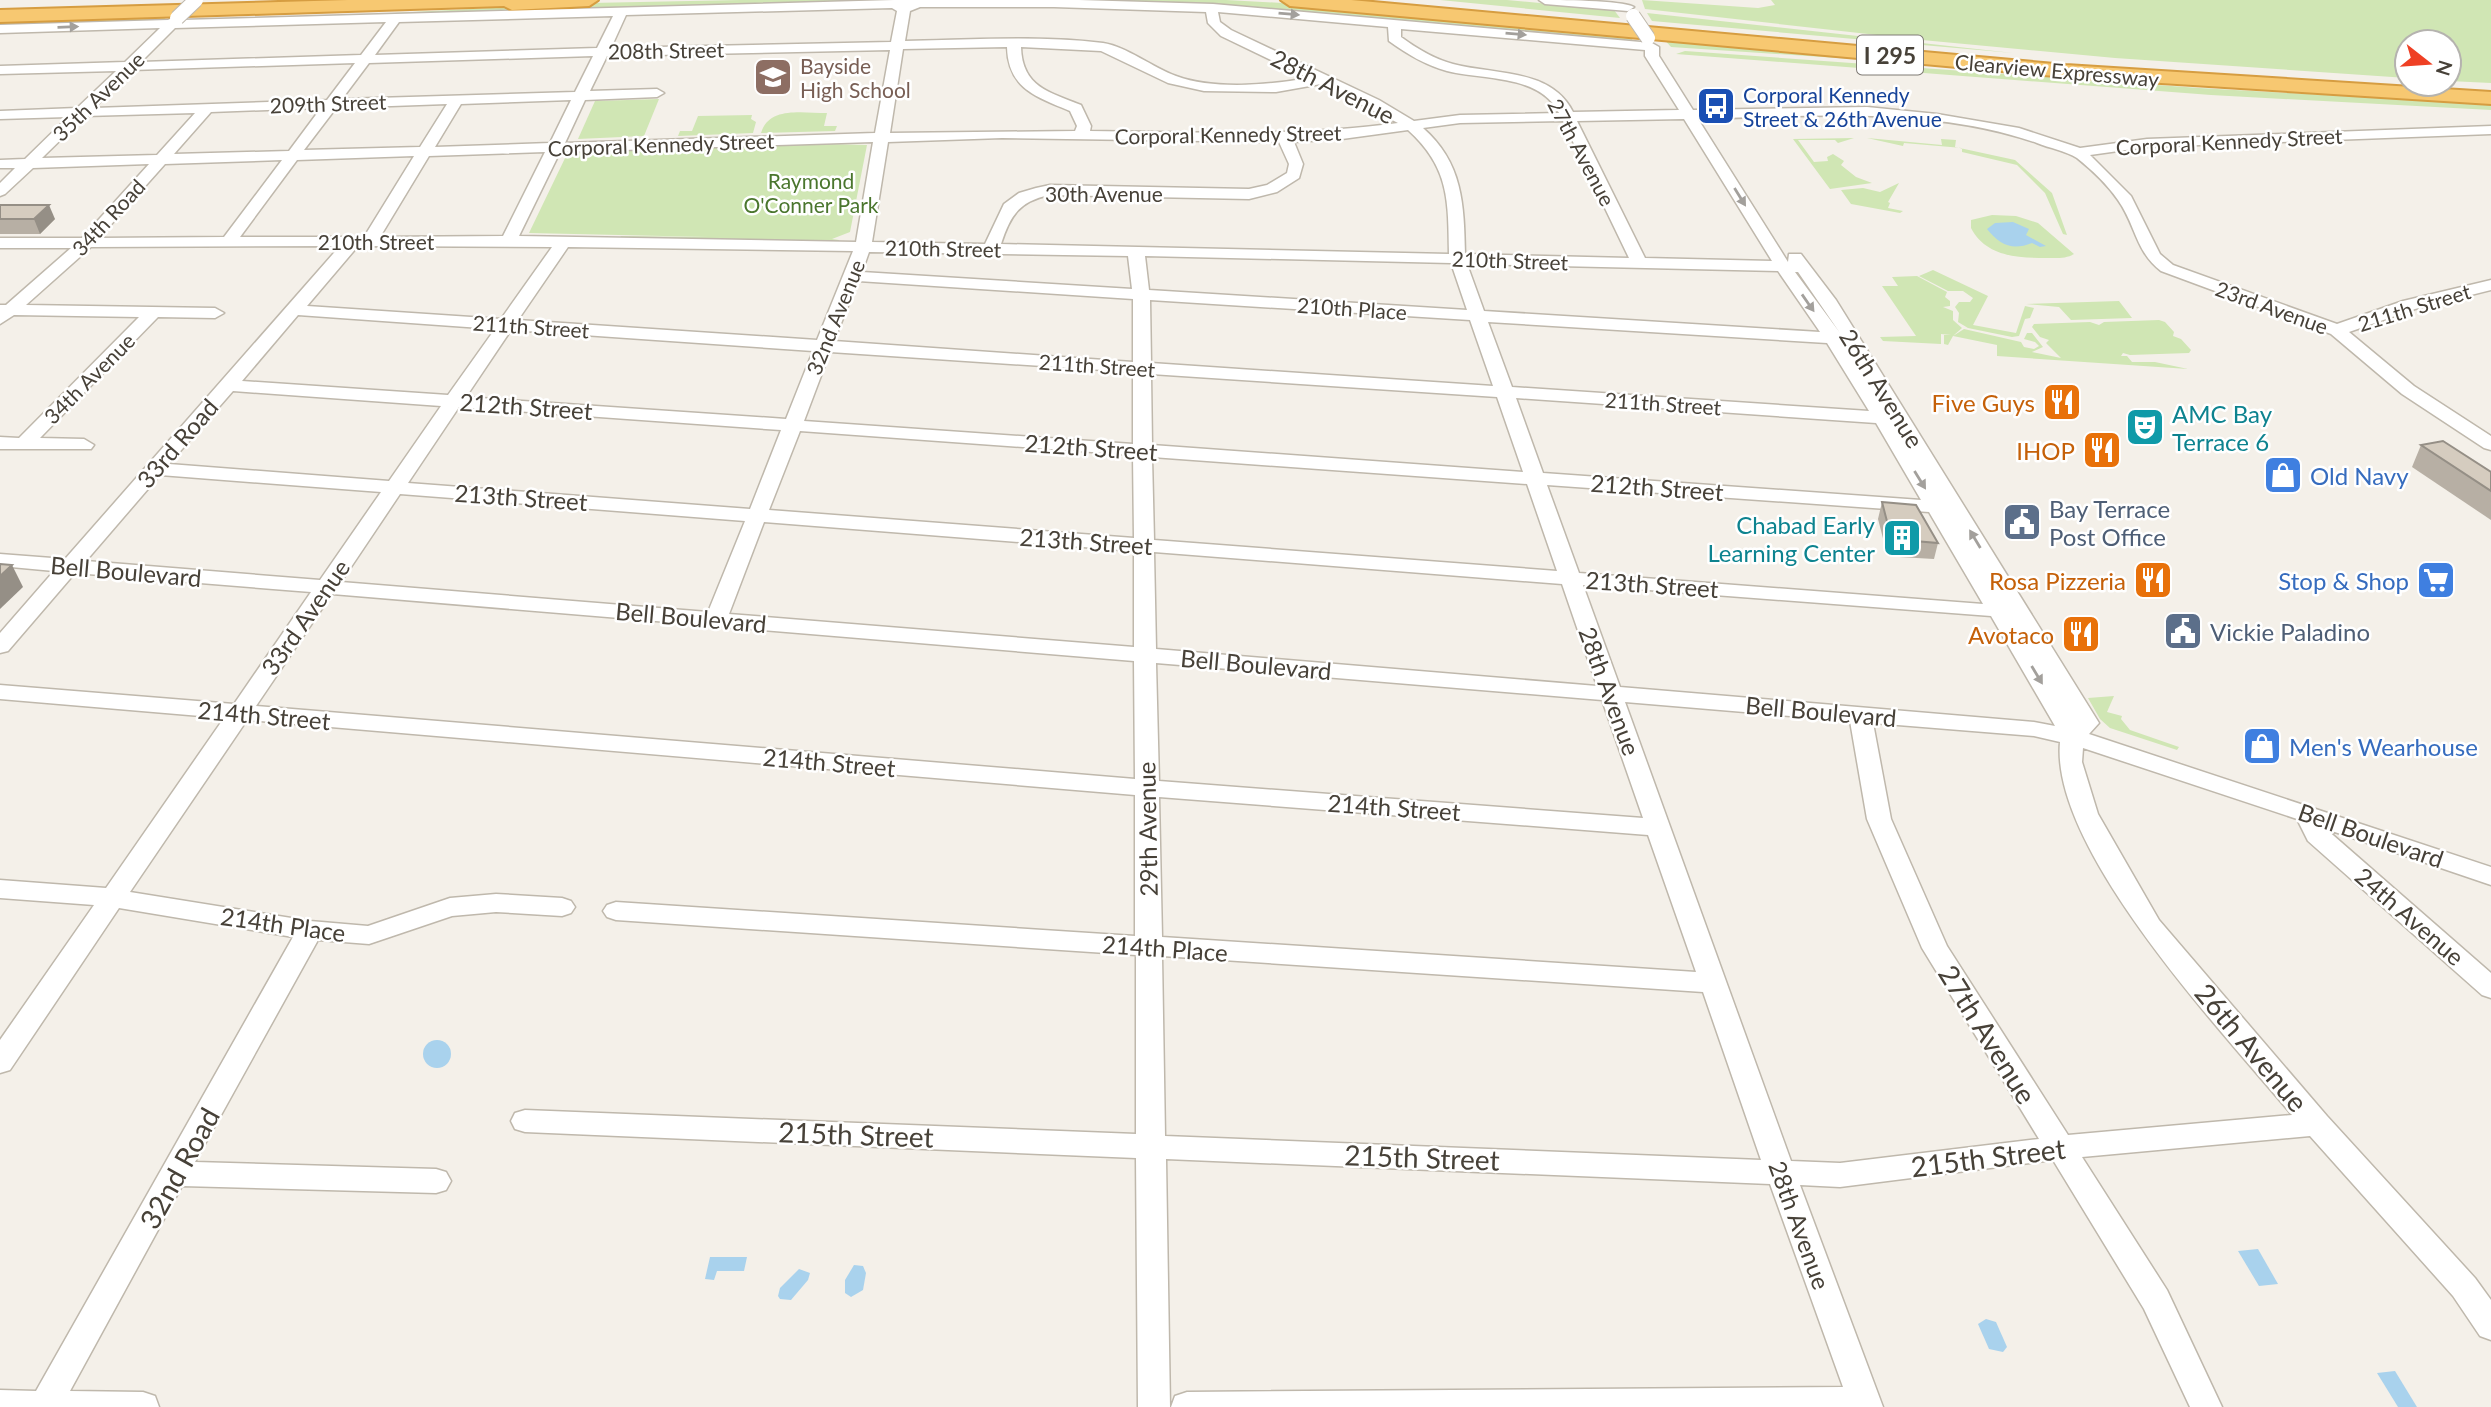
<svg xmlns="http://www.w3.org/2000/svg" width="2491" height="1407" font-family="Lato,sans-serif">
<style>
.green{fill:#d0e6b4}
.water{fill:#a9d2ed}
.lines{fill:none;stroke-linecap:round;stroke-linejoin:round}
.minor-casing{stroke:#bfb8ac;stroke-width:3}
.highway-casing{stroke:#d69d41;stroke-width:4}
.minor{fill:#fff;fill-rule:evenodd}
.highway{fill:#f7c871;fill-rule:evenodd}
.minor-bridge-casing{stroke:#bfb8ac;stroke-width:16;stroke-linecap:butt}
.minor-bridge{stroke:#fff;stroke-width:14}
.wall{fill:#b7afa4}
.shaded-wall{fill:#958f86}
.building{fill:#d5ccbf;stroke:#958f86;stroke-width:2}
.oneway{fill:#a3a09c}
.labels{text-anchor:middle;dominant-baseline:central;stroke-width:5;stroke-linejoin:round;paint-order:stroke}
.far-street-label{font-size:21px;fill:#474138;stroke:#fff}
.far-education-label{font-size:21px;fill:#785e54;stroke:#fff;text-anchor:start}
.far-transit-label{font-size:21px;fill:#164399;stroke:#fff;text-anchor:start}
.far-park-label{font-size:21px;fill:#4a762d;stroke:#fff}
.shield{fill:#fff;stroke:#7e7a74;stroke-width:2}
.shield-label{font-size:23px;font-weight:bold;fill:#474138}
.street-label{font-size:24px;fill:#474138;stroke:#fff}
.food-label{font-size:24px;fill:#c56008;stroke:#fff;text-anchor:end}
.culture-label{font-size:24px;fill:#0d838f;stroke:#fff;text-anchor:start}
.shop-label{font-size:24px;fill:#366cbe;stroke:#fff;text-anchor:start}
.service-label{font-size:24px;fill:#4e5e75;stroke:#fff;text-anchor:start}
.near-street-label{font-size:28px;fill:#474138;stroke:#fff}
</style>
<rect width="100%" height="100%" fill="#f4f0e9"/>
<g class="green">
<polygon points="740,0 892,0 334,16 590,3"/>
<polygon points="1015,0 1226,0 1282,3 1629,34 1634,43 1255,8"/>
<polygon points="1440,0 1507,0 1614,10 1620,18"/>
<polygon points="1642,0 1758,8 1775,5 1771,0 2491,0 2491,83 2449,81 2449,42 2407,42 2407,78 2115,58 1922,40 1645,9"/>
<polygon points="1647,13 2013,53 1652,21"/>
<polygon points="170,14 161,22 0,25 0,21"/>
<polygon points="1662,37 1957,66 1671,47"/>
<polygon points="1685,51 2199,88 2491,104 2491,110 2211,95 1676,54"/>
<polygon points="659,99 644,136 578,139 595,101"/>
<path d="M827 113 824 126H837L835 131 761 133C769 106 802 113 827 113Z"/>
<polygon points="752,115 751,119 756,122 753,133 678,136 680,131 692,131 698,116"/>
<polygon points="1854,138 1838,143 1835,140 1798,140 1814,162 1828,161 1827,157 1833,154 1844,161 1841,165 1856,177 1872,183 1830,189 1793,139"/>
<polygon points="1867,138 1942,145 1941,139 1956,140 1955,147 2015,160 2052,193 2067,235 2063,234 2045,193 2017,165 1962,152 1962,148 1904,143 1903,146"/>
<polygon points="829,144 867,145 850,232 832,239 839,240 838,243 619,239 621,236 708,237 529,233 567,154 570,152"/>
<polygon points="1899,183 1888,202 1890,203 1888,208 1903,211 1900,213 1851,204 1841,190 1863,188 1880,192"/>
<path d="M1992 215 2016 216 2038 223 2074 254C2066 259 2056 258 2046 258 2019 258 1986 257 1971 228V220Z"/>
<polygon points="1933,270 1988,296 1973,325 2016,333 2025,306 2034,308 2030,318 2025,319 2019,336 2012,337 1968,328 1958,322 1959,313 1955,307 1959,302 1970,302 1973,298 1963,291 1948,291 1919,276"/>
<polygon points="1917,276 1947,292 1945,297 1950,301 1950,306 1943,307 1953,311 1953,320 1962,328 1953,336 1964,329 2021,342 2024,347 2034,349 2039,346 2035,342 2024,339 2027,333 2032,333 2043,347 2032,352 2061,358 2046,343 2049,340 2040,337 2032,327 2034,324 2090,322 2099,325 2104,322 2159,320 2165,322 2174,332 2173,336 2181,339 2191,350 2189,353 2130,355 2123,353 2121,356 2127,356 2132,362 2155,362 2188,369 1997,356 1997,345 1953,336 1948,345 1944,344 1944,335 1951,335 1941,334 1941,344 1883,341 1880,337 1916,336 1882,286 1898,286 1892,277"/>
<polygon points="2119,301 2132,318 2071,320 2059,307 2026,304"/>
<polygon points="2114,696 2107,712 2122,716 2121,719 2130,730 2179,747 2177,750 2110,728 2100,719 2088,698"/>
</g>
<g class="water">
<path d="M2013 222 2029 229 2026 235 2046 246 2040 247 2032 243C2012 251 2000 245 1987 229L1995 223Z"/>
<circle cx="437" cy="1054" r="14"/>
<polygon points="2258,1249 2278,1284 2259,1286 2238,1251"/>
<polygon points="710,1257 747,1257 744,1271 717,1271 714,1280 705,1279"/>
<polygon points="854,1265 863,1266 866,1273 863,1290 851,1297 845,1293 845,1280"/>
<polygon points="799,1269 810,1273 808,1280 791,1300 780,1299 778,1296 780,1288"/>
<polygon points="1986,1319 1996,1322 2007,1347 2003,1352 1989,1349 1978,1324"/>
<polygon points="2395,1371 2417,1407 2398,1407 2377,1373"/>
</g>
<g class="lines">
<defs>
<g id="minor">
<path d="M894 0H1079L1213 4 1652 43 1659 47V56L1693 110 1867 107 1937 114 2019 128 2080 148 2147 139 2491 126V134L2147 147 2090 155 2131 196 2160 254 2173 265 2337 324 2403 301 2491 280V290L2415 309 2349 332 2414 386 2491 436V450L2484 448 2402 394 2331 334 2161 271C2135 251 2136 225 2118 200 2107 184 2092 170 2077 158 2066 151 2049 148 2037 143 1932 106 1807 116 1698 119L1788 262 1789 254H1801L1836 300 2099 723 2089 734 2491 867V885L2326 829 2491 973V998L2482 995 2308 841 2297 819 2083 748 2082 762 2098 814 2159 920 2327 1116 2475 1278 2491 1300V1340L2480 1336 2453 1296 2310 1136 2082 1157 2167 1290 2222 1407H2190L2144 1309 2053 1160 1840 1187 1800 1185 1883 1407H1171L1175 1396 1187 1392 1843 1387 1770 1184 1166 1159 1170 1407H1138L1136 1158 525 1132 515 1129 511 1121 515 1113 525 1110 1136 1134V955L616 920 607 917 603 911 607 905 616 902 1135 936V795L247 720 130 892 310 921 368 926 450 898 496 894 562 898 571 901 575 907 571 913 562 916 496 912 452 916 369 944 318 940 195 1162 436 1169 446 1172 451 1181 446 1190 436 1193 182 1186 70 1391 143 1392 155 1396 159 1407H0V1390L36 1391 293 937 119 908 10 1070 0 1073V1040L94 905 0 898V880L106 888 224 718 0 699V685L234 704 311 592 75 573 8 651 0 653V633L54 571 0 566V554L65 559 340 246 91 247 26 305 215 308 224 313 215 318 158 317 40 438 84 439 94 445 91 449H0V437L19 438 139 317 14 315 0 324V305H6L71 248H0V238H82L149 164 33 168 5 194 0 196V183L15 168H0V160L25 159 68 117 0 119V111L77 108 116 71 0 74V66L125 62 160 28 0 33V25L168 20 176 16 182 20ZM920 7H1054L1206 12 1208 23 1221 36 1308 78C1270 85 1213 90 1176 76 1154 68 1125 46 1103 43 1038 35 970 40 905 41L910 11ZM892 8 897 11 891 42 611 48 626 15ZM1218 12 1388 27 1389 41C1407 54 1425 65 1447 71 1482 80 1540 74 1559 113L1460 115 1414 121 1379 100 1231 30 1220 22ZM613 16 597 48 375 55 399 22ZM386 22 361 55 141 62 175 28ZM1401 29 1645 50V56L1679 110 1573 112C1551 68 1494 75 1453 64 1434 59 1416 48 1401 37ZM1007 47C1008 89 1037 97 1070 111L1077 126 1075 131 890 133 903 49ZM1021 47 1101 51 1168 83 1204 91 1276 92 1321 84 1398 123C1295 137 1193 132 1090 131L1091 126 1081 105C1049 92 1022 87 1021 47ZM890 50 875 133 565 143 585 100 657 97 664 93 657 89 590 91 607 56ZM593 56 575 92 342 99 369 63ZM355 63 327 100 94 108 132 70ZM571 100 550 143 435 147 461 104ZM447 104 420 147 304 150 336 108ZM321 108 289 151 174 154 211 112ZM195 113 157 155 42 158 85 116ZM1684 119 1772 261 1645 258 1577 121ZM1563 121 1629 258 1465 254C1464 205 1463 163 1423 128L1460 123ZM1408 130C1450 168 1448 201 1449 254L1001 244C1010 216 1019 201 1050 195L1249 199 1277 192 1299 178 1303 164 1294 142 1342 139ZM1002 138 1279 142 1289 164 1287 173 1267 185 1249 189 1050 185 1036 188 1019 193 1004 204 985 244 872 242 888 142ZM873 142 856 242 519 236 560 152ZM545 152 503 236 380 237 429 156ZM414 156 364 237H240L297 160ZM282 160 224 237 99 238 165 164ZM358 246 552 247 501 319 307 306ZM568 247 853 251 817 340 518 320ZM869 252 1128 256 1132 289 862 272ZM1145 256 1451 263 1467 310 1149 290ZM1467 264 1778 271 1820 332 1484 311ZM1795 272H1798L1840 333ZM858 281 1133 299V362L834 341ZM1150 300 1470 320 1493 386 1151 363ZM298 315 495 329 448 395 242 381ZM1488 322 1827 343 1869 411 1512 387ZM511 330 813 351 786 419 466 397ZM830 352 1133 372V444L804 421ZM1151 374 1497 397 1523 472 1152 445ZM233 391 441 406 389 481 169 464ZM1516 398 1876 423 1921 500 1543 473ZM459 407 781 430 750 509 408 483ZM800 431 1133 455 1134 538 769 510ZM1152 457 1527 484 1557 571 1154 540ZM160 475 381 492 320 580 86 561ZM1547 485 1929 512 1983 604 1579 573ZM400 494 745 521 708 612 341 582ZM764 522 1134 551V647L729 614ZM1154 552 1562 584 1597 686 1156 649ZM1583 585 1991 616 2055 726 2034 722 1620 687ZM332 594 1134 661 1135 779 256 706ZM1156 663 1602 700 1643 818 1159 781ZM1625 702 1850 721 1867 819 1922 948 2039 1139 1840 1163 1791 1161ZM1873 723 2034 736 2060 742C2050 850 2224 1033 2292 1115L2068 1135 1947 946 1891 819ZM1159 797 1648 835 1696 972 1162 937ZM1162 956 1703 992 1761 1160 1165 1136Z"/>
<path d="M1539 0C1558 0 1621 0 1634 7L1628 11 1545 4Z"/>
</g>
<g id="highway">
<polygon points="348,0 598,0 589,6 512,10 504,6 0,22 0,10"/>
<polygon points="1281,0 1351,0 2066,65 2491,92 2491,104 2066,77 1290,6"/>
</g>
</defs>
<use href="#minor" class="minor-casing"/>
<use href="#highway" class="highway-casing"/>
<use href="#minor" class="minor"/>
<use href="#highway" class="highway"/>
<defs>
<g id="minor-bridge">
<polyline points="1633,16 1648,38"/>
<polyline points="177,18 196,0"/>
</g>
</defs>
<use href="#minor-bridge" class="minor-bridge-casing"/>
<use href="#minor-bridge" class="minor-bridge"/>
</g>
<g class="wall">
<polygon points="0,205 55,219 40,234 0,234"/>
<polygon points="2421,445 2491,472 2491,520 2412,467"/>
<polygon points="1882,502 1938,543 1934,559 1899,557 1897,551 1886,550 1878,519"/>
</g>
<g class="shaded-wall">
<polygon points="49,205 55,219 40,234 34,219"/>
<polygon points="12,565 23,587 0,609 0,576"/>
</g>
<g class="building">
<polygon points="0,205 49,205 34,219 0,219"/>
<polygon points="2443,441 2491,472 2491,491 2421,445"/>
<polygon points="1882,502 1916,505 1938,543 1903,540 1901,534 1890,533"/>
<polygon points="0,564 12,565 0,576"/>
</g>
<defs><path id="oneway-solid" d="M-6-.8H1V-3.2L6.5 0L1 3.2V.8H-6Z" transform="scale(1.75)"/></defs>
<g class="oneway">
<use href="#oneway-solid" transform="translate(1289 14) rotate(5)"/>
<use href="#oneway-solid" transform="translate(68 27) rotate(-2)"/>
<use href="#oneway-solid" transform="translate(1516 34) rotate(5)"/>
<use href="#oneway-solid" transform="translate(1740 197) rotate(58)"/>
<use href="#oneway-solid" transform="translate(1808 303) rotate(55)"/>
<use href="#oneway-solid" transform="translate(1920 480) rotate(58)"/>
<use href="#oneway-solid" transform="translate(1975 539) rotate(-121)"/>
<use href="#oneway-solid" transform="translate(2037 675) rotate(59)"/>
</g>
<defs>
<symbol id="school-square" viewBox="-11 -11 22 22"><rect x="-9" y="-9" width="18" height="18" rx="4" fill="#8d6e63" stroke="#fff"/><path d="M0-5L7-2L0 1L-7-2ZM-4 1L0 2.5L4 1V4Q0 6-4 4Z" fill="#fff"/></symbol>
<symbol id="bus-square" viewBox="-11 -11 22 22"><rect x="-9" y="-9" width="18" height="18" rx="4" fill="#1a4fb4" stroke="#fff"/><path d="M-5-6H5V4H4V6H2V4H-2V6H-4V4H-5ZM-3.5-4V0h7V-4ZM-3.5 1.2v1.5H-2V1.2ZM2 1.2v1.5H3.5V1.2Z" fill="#fff"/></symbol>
<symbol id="restaurant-square" viewBox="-11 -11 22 22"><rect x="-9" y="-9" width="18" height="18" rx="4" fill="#e8710a" stroke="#fff"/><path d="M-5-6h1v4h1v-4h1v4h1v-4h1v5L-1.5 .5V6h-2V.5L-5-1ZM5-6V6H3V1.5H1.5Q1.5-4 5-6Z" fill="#fff"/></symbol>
<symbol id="theatre-square" viewBox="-11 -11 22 22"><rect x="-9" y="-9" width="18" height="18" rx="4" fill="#0f9aa8" stroke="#fff"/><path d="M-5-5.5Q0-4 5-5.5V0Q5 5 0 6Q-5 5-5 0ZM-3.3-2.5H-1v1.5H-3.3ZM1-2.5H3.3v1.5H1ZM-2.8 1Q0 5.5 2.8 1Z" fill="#fff"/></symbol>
<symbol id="shop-square" viewBox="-11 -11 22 22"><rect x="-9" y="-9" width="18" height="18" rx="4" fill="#3f7fe0" stroke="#fff"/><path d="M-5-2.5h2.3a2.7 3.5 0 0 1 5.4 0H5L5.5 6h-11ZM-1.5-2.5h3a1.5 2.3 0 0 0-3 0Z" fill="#fff"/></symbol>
<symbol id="civic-square" viewBox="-11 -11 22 22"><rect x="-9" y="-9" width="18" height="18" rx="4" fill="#5c6f8a" stroke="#fff"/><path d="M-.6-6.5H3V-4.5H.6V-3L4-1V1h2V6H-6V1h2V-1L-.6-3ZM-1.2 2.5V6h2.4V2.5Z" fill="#fff"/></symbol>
<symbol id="building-square" viewBox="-11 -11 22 22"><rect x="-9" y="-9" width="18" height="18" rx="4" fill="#0f9aa8" stroke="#fff"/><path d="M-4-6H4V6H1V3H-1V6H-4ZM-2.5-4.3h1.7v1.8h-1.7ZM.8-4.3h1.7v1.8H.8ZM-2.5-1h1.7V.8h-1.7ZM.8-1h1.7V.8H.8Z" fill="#fff"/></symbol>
<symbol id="supermarket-square" viewBox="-11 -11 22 22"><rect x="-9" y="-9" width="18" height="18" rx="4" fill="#3f7fe0" stroke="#fff"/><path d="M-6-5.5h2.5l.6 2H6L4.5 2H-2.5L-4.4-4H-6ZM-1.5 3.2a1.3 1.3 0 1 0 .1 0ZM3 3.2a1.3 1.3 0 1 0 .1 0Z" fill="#fff"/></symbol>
</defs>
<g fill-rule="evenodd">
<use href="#school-square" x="751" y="55" width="44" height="44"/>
<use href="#bus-square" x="1694" y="84" width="44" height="44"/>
<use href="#restaurant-square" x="2040" y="380" width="44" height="44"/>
<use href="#theatre-square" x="2123" y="405" width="44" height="44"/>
<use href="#restaurant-square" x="2080" y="428" width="44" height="44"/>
<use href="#shop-square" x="2261" y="453" width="44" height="44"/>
<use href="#civic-square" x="2000" y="500" width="44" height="44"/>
<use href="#building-square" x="1880" y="516" width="44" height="44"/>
<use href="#restaurant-square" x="2131" y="558" width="44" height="44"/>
<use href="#supermarket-square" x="2414" y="558" width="44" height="44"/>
<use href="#civic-square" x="2161" y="609" width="44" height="44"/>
<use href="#restaurant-square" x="2059" y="612" width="44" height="44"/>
<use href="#shop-square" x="2240" y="724" width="44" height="44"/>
</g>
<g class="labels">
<g class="far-street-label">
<text transform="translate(666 50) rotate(-1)">208th Street</text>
<text transform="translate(2057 70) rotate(5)">Clearview Expressway</text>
<text transform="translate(98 96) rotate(-44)">35th Avenue</text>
<text transform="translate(328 103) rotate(-2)">209th Street</text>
<text transform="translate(1228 134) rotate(-1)">Corporal Kennedy Street</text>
<text transform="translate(2229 141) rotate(-3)">Corporal Kennedy Street</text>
<text transform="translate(661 144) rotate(-2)">Corporal Kennedy Street</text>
<text transform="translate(1582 152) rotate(62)">27th Avenue</text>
<text x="1104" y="193">30th Avenue</text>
<text transform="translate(108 217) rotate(-47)">34th Road</text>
<text x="376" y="241">210th Street</text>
<text transform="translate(943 248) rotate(1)">210th Street</text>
<text transform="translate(1510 260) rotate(2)">210th Street</text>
<text transform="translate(2272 307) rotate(20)">23rd Avenue</text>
<text transform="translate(2414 307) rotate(-17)">211th Street</text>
<text transform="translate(1352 308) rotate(4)">210th Place</text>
<text transform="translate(835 317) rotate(-68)">32nd Avenue</text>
<text transform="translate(531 326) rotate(4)">211th Street</text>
<text transform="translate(1097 365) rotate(4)">211th Street</text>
<text transform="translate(89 378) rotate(-45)">34th Avenue</text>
<text transform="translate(1663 403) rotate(4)">211th Street</text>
</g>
<g class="far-education-label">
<text x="800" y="65">Bayside<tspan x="800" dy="24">High School</tspan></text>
</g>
<g class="far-transit-label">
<text x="1743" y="94">Corporal Kennedy<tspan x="1743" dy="24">Street &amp; 26th Avenue</tspan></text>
</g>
<g class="far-park-label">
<text x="811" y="180">Raymond<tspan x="811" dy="24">O'Conner Park</tspan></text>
</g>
<rect class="shield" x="1857" y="35.5" width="66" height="39" rx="5"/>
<g class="shield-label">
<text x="1890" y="55">I 295</text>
</g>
<g class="street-label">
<text transform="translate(1333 86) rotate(27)">28th Avenue</text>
<text transform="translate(1882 388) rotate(58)">26th Avenue</text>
<text transform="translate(526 406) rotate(4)">212th Street</text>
<text transform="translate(177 443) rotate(-49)">33rd Road</text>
<text transform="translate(1091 447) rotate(4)">212th Street</text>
<text transform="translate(1657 487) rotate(4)">212th Street</text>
<text transform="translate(521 497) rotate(4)">213th Street</text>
<text transform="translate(1086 541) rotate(4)">213th Street</text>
<text transform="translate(126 571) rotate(5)">Bell Boulevard</text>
<text transform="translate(1652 584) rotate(4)">213th Street</text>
<text transform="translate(305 617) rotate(-55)">33rd Avenue</text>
<text transform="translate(691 617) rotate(5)">Bell Boulevard</text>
<text transform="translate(1256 664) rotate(5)">Bell Boulevard</text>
<text transform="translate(1610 691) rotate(70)">28th Avenue</text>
<text transform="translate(1821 711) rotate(5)">Bell Boulevard</text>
<text transform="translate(264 715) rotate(5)">214th Street</text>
<text transform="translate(829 762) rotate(5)">214th Street</text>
<text transform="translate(1394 807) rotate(4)">214th Street</text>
<text transform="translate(1147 829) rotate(-91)">29th Avenue</text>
<text transform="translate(2371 835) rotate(19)">Bell Boulevard</text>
<text transform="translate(2410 916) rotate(41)">24th Avenue</text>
<text transform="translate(283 924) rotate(8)">214th Place</text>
<text transform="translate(1165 948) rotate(4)">214th Place</text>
<text transform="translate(1800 1225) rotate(70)">28th Avenue</text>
</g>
<g class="food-label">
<text x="2035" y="402">Five Guys</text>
<text x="2075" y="450">IHOP</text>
<text x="2126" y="580">Rosa Pizzeria</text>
<text x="2054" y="634">Avotaco</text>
</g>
<g class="culture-label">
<text x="2172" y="413">AMC Bay<tspan x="2172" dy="28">Terrace 6</tspan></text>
<text x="1875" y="524" text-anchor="end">Chabad Early<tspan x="1875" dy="28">Learning Center</tspan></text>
</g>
<g class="shop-label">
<text x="2310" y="475">Old Navy</text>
<text x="2409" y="580" text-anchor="end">Stop &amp; Shop</text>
<text x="2289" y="746">Men's Wearhouse</text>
</g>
<g class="service-label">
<text x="2049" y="508">Bay Terrace<tspan x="2049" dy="28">Post Office</tspan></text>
<text x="2210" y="631">Vickie Paladino</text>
</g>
<g class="near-street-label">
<text transform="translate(1988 1034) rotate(58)">27th Avenue</text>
<text transform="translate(2252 1047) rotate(50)">26th Avenue</text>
<text transform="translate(856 1134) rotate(2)">215th Street</text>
<text transform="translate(1422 1157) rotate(2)">215th Street</text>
<text transform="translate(1988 1157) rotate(-7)">215th Street</text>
<text transform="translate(179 1168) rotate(-61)">32nd Road</text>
</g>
</g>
<g transform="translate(2428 63) rotate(107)"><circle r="33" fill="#ffffff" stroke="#b5b3af" stroke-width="2"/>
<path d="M0-5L12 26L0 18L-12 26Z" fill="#ef4024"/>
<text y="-10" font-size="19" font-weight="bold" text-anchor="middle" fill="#474138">N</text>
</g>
</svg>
